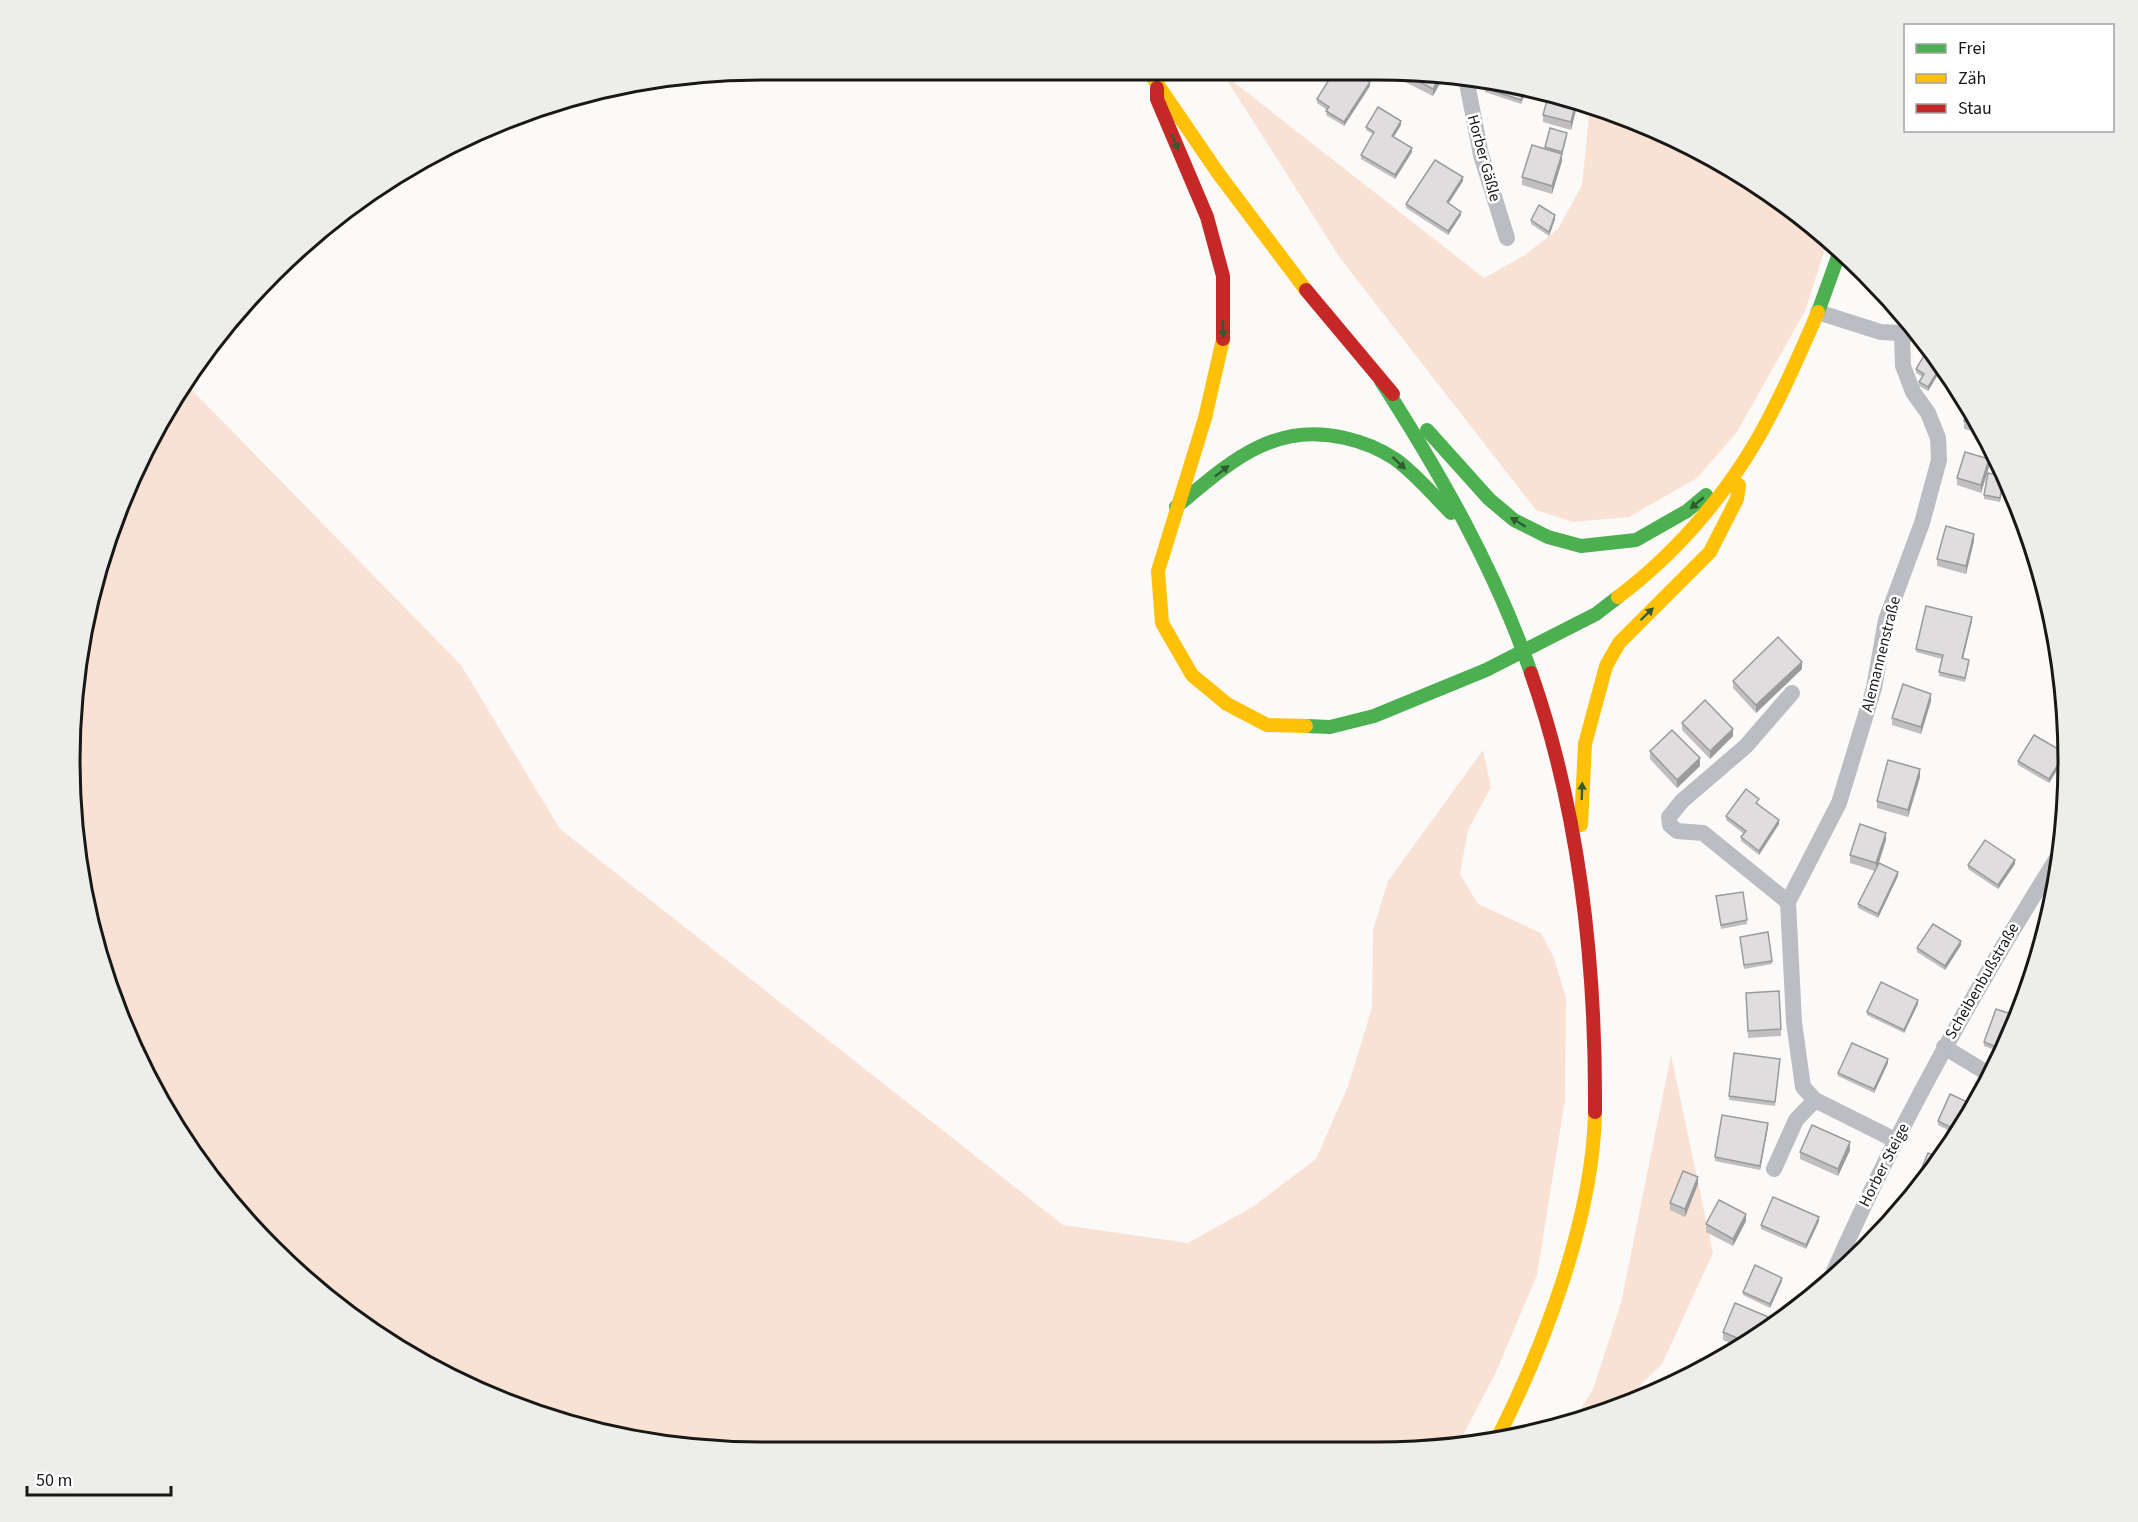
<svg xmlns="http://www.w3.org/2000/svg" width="2138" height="1522" font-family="'Source Sans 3',sans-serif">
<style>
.green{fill:#f9e1d4}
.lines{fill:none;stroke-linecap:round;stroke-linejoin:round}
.street{stroke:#bbbdc3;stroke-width:16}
.fast{stroke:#4caf50;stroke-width:14}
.slow{stroke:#ffc107;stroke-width:14}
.jam{stroke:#c62828;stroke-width:14}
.wall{fill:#c0bebe}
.shaded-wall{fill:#9c9b9b}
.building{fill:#dfdddd;stroke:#9c9b9b;stroke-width:1.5}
.oneway{fill:#305c31}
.labels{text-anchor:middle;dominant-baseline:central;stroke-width:5;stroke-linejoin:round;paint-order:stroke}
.street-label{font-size:16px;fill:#191817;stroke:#fff}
.rim{fill:none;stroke:#191817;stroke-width:3}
</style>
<rect width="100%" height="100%" fill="#fcfaf9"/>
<g class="green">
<path d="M1220 69H1231L1235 83 1484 278 1525 255 1558 229 1582 185 1590 106C1678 133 1761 177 1828 240L1805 311 1737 432 1697 478 1629 517 1573 522 1536 510 1340 258Z"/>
<polygon points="183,381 461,665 560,829 1063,1225 1188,1243 1254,1206 1316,1159 1348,1086 1372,1008 1373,930 1388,881 1483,750 1491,787 1468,830 1460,874 1478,904 1541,933 1554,958 1566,998 1565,1100 1537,1275 1496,1372 1457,1447 716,1452 582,1430 455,1382 340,1310 241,1218 141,1067 82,896 70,806 75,671 122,496"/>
<polygon points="1671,1055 1713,1253 1662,1364 1619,1406 1572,1424 1593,1389 1621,1303"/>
</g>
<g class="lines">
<g class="street">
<polyline points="1466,78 1481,155 1507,238"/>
<polyline points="1818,312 1881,332 1918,334"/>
<polyline points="1788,902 1703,833 1677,831 1670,825 1669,817 1682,801 1746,746 1792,693"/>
<polyline points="1944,1047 1992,1076"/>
<polyline points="1895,1140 1815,1100 1803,1087 1794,1022 1788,902 1839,803 1874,688 1886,620 1922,523 1939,460 1938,438 1928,413 1913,392 1903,366 1902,334"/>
<polyline points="1774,1169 1796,1120 1815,1100"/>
<path d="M1828 1285C1893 1135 1972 993 2059 855"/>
</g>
<g class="fast">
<polyline points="1818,312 1840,251"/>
<path d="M1381 381C1440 473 1495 569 1531 673"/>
<polyline points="1427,430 1489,499 1514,520 1548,537 1581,546 1636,540 1687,511 1706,495"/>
<path d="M1176 507C1228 464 1272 421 1345 438 1363 442 1380 449 1395 459 1416 474 1433 495 1451 513"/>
<polyline points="1306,726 1330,727 1374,716 1486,670 1596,614 1618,597"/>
</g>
<g class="slow">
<polyline points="1147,69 1218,173 1306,290"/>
<polyline points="1223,339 1205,418 1158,571 1162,623 1192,675 1227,704 1267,725 1306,726"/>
<path d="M1618 597C1683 548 1738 481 1774 408 1790 377 1804 344 1818 312"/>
<polyline points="1581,825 1585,744 1606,666 1619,643 1710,552 1737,499 1739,485"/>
<path d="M1496 1441C1544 1346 1593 1219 1595 1112"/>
</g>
<g class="jam">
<polyline points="1157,88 1157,99 1207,217 1223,276 1223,339"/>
<polyline points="1306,290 1393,394"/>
<path d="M1531 673C1580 813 1596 964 1595 1112"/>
</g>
</g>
<g class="wall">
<polygon points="1399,71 1444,76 1433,96 1399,79"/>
<polygon points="1348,79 1370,86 1344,126 1326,115 1327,110 1317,103 1317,99"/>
<polygon points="1527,87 1521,104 1485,92 1485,88"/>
<polygon points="1549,93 1578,102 1571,130 1543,122 1543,115"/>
<polygon points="1401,125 1393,137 1412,152 1395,179 1361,159 1361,155 1373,134 1366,130 1366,127"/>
<polygon points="1567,137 1562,156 1562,161 1552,194 1522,185 1522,177 1545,149 1545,147"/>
<polygon points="1463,181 1448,203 1461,215 1448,235 1406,208 1406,204"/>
<polygon points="1555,219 1549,236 1531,224 1531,220"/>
<polygon points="1930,350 1942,368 1928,391 1919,386 1919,382 1923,377 1916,373 1916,369"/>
<polygon points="1976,415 1985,434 1964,429 1964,421"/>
<polygon points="1989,467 1981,493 1957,485 1957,478"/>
<polygon points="2004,480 2000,502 1984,499 1984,495"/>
<polygon points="1974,541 1966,574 1937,566 1937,559"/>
<polygon points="1972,621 1963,659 1969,664 1965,682 1939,676 1942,659 1916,652 1916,649"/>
<polygon points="1802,669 1756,713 1733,688 1733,681"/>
<polygon points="1931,701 1921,734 1892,725 1892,718"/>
<polygon points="1682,723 1733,736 1710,759 1682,730"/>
<polygon points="1650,751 1700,766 1677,788 1650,759"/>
<polygon points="2065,757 2049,783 2018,765 2018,761"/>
<polygon points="1920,777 1908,817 1877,808 1877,801"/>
<polygon points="1759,803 1758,804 1779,824 1759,855 1741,841 1741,837 1744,834 1726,820 1726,816"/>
<polygon points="1886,840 1879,863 1898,876 1878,918 1858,908 1858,904 1875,871 1850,863 1850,855"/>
<polygon points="2015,864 1998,889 1968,869 1968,865"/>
<polygon points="1716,896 1747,920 1747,924 1721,929"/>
<polygon points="1740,937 1772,961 1772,964 1744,969"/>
<polygon points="1961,945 1945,970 1917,952 1917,948"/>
<polygon points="1746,1000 1781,1029 1781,1036 1748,1038"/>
<polygon points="1918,1004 1904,1033 1867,1015 1867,1012"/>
<polygon points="2017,1016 2003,1053 1984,1046 1984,1042"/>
<polygon points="1780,1062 1775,1106 1729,1100 1729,1096"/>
<polygon points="1888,1063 1874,1093 1838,1076 1838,1073"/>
<polygon points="1974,1105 1956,1134 1938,1125 1938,1121"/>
<polygon points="1768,1127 1760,1170 1715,1161 1715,1157"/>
<polygon points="1850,1150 1838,1176 1800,1159 1800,1152"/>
<polygon points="1916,1182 1926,1182 1921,1188 1916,1186"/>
<polygon points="1698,1184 1685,1217 1670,1210 1670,1203"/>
<polygon points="1746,1221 1733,1246 1706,1232 1706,1224"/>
<polygon points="1819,1221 1806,1249 1761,1229 1761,1225"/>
<polygon points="1782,1281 1770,1308 1743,1295 1743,1292"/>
<polygon points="1773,1321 1737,1346 1723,1340 1723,1332"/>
</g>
<g class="shaded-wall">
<polygon points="1440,75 1444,76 1433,96 1433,89"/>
<polygon points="1370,82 1370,86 1344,126 1344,122"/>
<polygon points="1525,86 1527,87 1521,104 1521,100"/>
<polygon points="1576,102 1578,102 1571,130 1571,122"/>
<polygon points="1401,121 1401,125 1392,140 1392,136"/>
<polygon points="1412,148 1412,152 1395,179 1395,175"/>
<polygon points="1562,154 1562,161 1552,194 1552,186"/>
<polygon points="1463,177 1463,181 1447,206 1447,202"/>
<polygon points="1461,212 1461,215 1448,235 1448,231"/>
<polygon points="1555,215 1555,219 1549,236 1549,232"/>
<polygon points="1941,366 1942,368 1928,391 1928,387"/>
<polygon points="1989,459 1989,467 1981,493 1981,485"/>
<polygon points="1974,534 1974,541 1966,574 1966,566"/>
<polygon points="1972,617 1972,621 1962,662 1962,658"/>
<polygon points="1802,662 1802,669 1756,713 1756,705"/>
<polygon points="1931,694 1931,701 1921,734 1921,727"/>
<polygon points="1733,729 1733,736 1710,759 1710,751"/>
<polygon points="2065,753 2065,757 2049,783 2049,779"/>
<polygon points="1700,758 1700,766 1677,788 1677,780"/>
<polygon points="1920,769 1920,777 1908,817 1908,810"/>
<polygon points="1779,820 1779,824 1759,855 1759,851"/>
<polygon points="1886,833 1886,840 1876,871 1876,863"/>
<polygon points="2015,860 2015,864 1998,889 1998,885"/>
<polygon points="1898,872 1898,876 1878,918 1878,914"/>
<polygon points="1961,941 1961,945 1945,970 1945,966"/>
<polygon points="1918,1000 1918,1004 1904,1033 1904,1030"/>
<polygon points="1888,1059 1888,1063 1874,1093 1874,1089"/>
<polygon points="1768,1123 1768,1127 1760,1170 1760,1166"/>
<polygon points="1850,1142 1850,1150 1838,1176 1838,1169"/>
<polygon points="1698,1177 1698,1184 1685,1217 1685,1209"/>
<polygon points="1746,1214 1746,1221 1733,1246 1733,1239"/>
<polygon points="1819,1217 1819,1221 1806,1249 1806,1245"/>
<polygon points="1782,1278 1782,1281 1770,1308 1770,1304"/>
</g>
<g class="building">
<polygon points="1335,70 1348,79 1352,72 1370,82 1344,122 1326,111 1329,107 1317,99"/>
<polygon points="1399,71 1440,75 1433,89"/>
<polygon points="1488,80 1512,82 1525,86 1521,100 1485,88"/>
<polygon points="1549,93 1576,102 1571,122 1543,115"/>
<polygon points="1378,107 1401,121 1392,136 1412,148 1395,175 1361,155 1374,132 1366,127"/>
<polygon points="1550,128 1567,133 1562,152 1545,147"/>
<polygon points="1532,145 1562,154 1552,186 1522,177"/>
<polygon points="1435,160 1463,177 1447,202 1461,212 1448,231 1406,204"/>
<polygon points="1539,205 1555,215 1549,232 1531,220"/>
<polygon points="1928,349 1941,366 1928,387 1919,382 1924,374 1916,369"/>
<polygon points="1968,404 1976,415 1981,425 1964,421"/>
<polygon points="1965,452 1989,459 1981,485 1957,478"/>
<polygon points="1988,473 2004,476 2000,498 1984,495"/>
<polygon points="1946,526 1974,534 1966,566 1937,559"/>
<polygon points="1926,606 1972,617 1962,658 1969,660 1965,678 1939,672 1943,655 1916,649"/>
<polygon points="1778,637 1802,662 1756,705 1733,681"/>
<polygon points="1903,684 1931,694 1921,727 1892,718"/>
<polygon points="1705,700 1733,729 1710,751 1682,723"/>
<polygon points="1672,730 1700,758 1677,780 1650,751"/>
<polygon points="2034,735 2065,753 2049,779 2018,761"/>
<polygon points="1888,760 1920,769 1908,810 1877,801"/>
<polygon points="1746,789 1759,799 1756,803 1779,820 1759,851 1741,837 1746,831 1726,816"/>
<polygon points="1860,824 1886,833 1876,863 1850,855"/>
<polygon points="1985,840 2015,860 1998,885 1968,865"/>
<polygon points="1879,863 1898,872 1878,914 1858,904"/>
<polygon points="1743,892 1747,920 1721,925 1716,896"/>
<polygon points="1933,924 1961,941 1945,966 1917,948"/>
<polygon points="1768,932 1772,961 1744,965 1740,937"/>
<polygon points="1881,982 1918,1000 1904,1030 1867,1012"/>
<polygon points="1779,991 1781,1029 1748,1031 1746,993"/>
<polygon points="1996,1009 2017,1016 2004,1050 1984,1042"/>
<polygon points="1852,1043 1888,1059 1874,1089 1838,1073"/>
<polygon points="1734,1053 1780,1059 1775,1102 1729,1096"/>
<polygon points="1950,1094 1974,1105 1958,1131 1938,1121"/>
<polygon points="1722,1115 1768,1123 1760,1166 1715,1157"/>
<polygon points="1812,1125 1850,1142 1838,1169 1800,1152"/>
<polygon points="1928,1153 1941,1158 1926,1182 1923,1185 1916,1182"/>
<polygon points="1683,1171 1698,1177 1685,1209 1670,1203"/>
<polygon points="1773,1197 1819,1217 1806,1245 1761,1225"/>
<polygon points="1719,1200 1746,1214 1733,1239 1706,1224"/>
<polygon points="1899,1201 1906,1204 1894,1217"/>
<polygon points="1755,1265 1782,1278 1770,1304 1743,1292"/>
<polygon points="1735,1303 1773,1319 1772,1322 1744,1341 1723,1332"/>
<polygon points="1701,1364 1706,1366 1698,1371"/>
</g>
<defs><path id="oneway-solid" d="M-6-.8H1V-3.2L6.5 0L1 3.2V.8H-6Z" transform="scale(1.5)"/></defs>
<g class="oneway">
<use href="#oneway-solid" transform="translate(1175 142) rotate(67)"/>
<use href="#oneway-solid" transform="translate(1223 329) rotate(89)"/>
<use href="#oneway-solid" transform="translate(1399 463) rotate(43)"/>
<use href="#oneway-solid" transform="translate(1222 471) rotate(-38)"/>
<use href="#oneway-solid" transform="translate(1697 503) rotate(140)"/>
<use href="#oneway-solid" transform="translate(1518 522) rotate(-149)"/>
<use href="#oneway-solid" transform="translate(1647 614) rotate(-44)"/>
<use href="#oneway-solid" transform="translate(1582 791) rotate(-88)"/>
</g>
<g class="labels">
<g class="street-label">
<text transform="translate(1484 158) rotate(75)">Horber Gäßle</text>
<text transform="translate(1881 654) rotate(-76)">Alemannenstraße</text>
<text transform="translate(1982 981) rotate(-60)">Scheibenbußstraße</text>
<text transform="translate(1884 1165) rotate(-63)">Horber Steige</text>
</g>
</g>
<path d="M0 0H2138V1522H0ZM761 80H1377A681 681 0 0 1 2058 761V761A681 681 0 0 1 1377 1442H761A681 681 0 0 1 80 761V761A681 681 0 0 1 761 80Z" fill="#ededec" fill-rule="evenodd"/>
<path class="rim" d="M761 80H1377A681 681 0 0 1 2058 761V761A681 681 0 0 1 1377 1442H761A681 681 0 0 1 80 761V761A681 681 0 0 1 761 80Z"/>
<rect x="1904" y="24" width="210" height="108" fill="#ffffff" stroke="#a3a3a2" stroke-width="1.5"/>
<rect x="1916" y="44" width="30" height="9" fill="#4caf50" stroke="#a3a3a2" stroke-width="1.5"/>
<text x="1958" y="54" font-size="18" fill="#191817">Frei</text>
<rect x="1916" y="74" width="30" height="9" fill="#ffc107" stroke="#a3a3a2" stroke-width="1.5"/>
<text x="1958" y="84" font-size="18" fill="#191817">Zäh</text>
<rect x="1916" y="104" width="30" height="9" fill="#c62828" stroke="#a3a3a2" stroke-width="1.5"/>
<text x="1958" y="114" font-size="18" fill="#191817">Stau</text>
<path d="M27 1486v9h144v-9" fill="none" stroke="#191817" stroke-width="3"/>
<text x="36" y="1486" font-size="18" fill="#191817" stroke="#ffffff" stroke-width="4.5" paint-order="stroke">50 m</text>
</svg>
